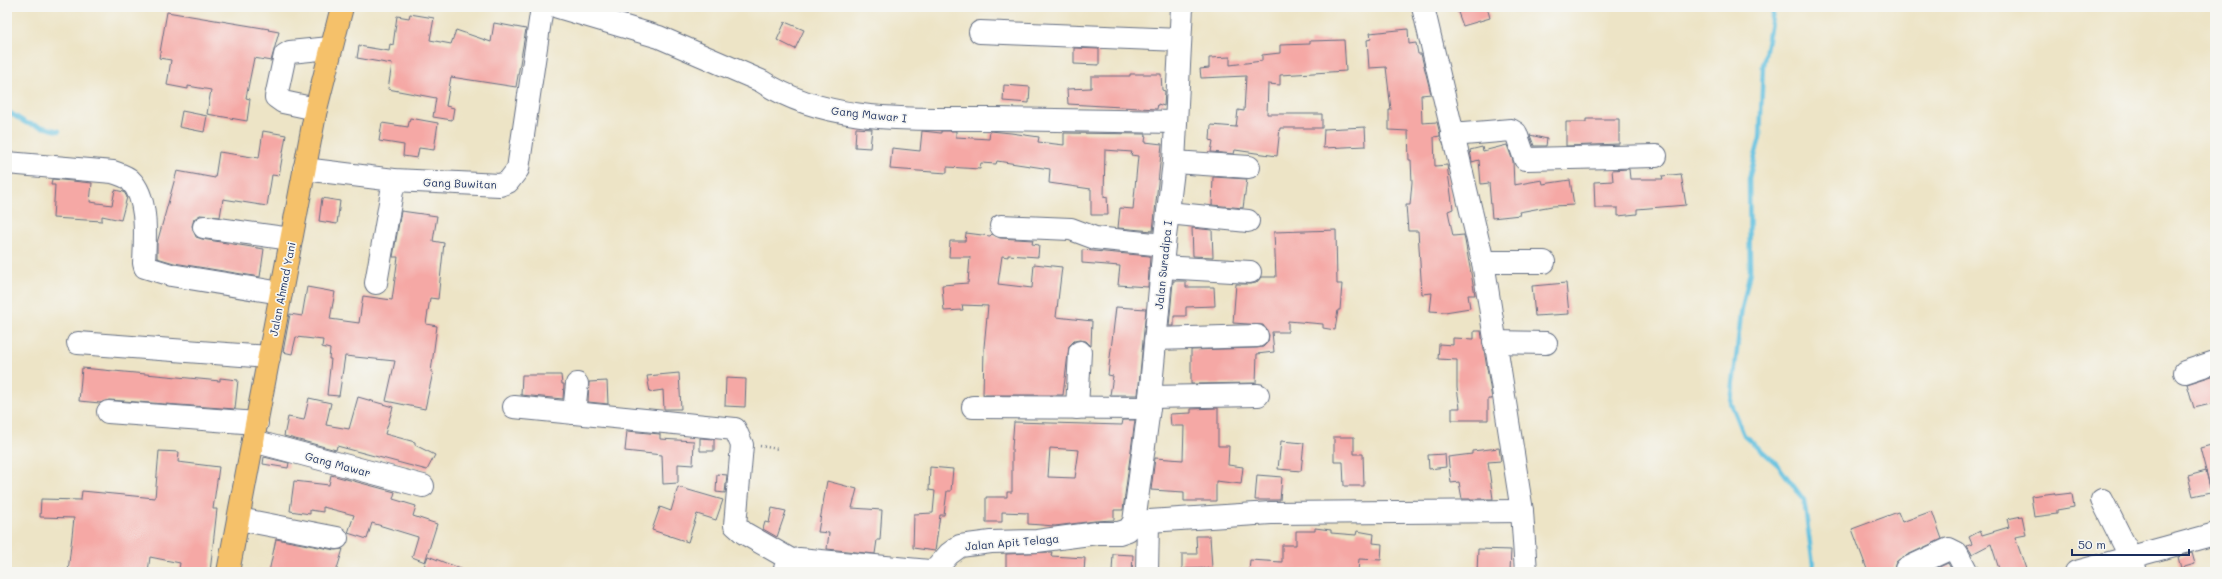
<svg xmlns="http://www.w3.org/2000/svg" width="2222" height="579" font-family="Mali,sans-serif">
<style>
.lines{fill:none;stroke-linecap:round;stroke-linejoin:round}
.stream{stroke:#61c0df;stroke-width:4.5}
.building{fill:#f5a8a5;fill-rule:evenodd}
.minor-casing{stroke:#646e82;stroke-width:24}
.major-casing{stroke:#646e82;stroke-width:24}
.path{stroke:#646e82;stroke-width:2.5;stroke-dasharray:1 3;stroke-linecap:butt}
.minor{stroke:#fff;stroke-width:22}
.major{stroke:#f5c16b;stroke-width:22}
.labels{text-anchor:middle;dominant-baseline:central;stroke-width:3.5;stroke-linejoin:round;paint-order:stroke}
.street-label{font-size:11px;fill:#1b2f5e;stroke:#f6f6f2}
</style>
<rect width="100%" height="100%" fill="#f6f6f2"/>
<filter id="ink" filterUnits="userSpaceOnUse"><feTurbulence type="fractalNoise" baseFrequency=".025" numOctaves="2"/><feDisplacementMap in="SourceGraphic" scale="8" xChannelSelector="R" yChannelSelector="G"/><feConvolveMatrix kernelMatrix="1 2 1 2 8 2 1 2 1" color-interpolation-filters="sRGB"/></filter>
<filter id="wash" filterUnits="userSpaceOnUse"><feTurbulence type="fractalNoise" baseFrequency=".012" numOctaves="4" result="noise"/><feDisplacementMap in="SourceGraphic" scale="16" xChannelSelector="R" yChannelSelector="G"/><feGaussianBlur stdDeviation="0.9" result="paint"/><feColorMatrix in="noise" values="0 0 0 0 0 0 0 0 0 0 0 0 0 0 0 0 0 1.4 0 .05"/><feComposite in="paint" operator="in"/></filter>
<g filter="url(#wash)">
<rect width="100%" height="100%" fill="#ede4c6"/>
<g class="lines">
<g class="stream">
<polyline points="1774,7 1763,65 1760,138 1749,178 1750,271 1741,314 1731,403 1744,435 1778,465 1804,500 1814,572"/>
<polyline points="7,111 26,123 59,131"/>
</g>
</g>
<g id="blocks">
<g class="building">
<polygon points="1456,7 1487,7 1490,18 1463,26"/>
<polygon points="167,12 269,29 268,30 279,32 271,61 254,58 246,98 250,99 247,121 207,114 211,90 188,86 188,89 167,85 171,60 159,58"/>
<polygon points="410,14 434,18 430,40 451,44 456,30 491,42 494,23 526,29 516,87 451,77 446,106 454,108 452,120 433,117 436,98 388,89 392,64 357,58 359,46 389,51 390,44 393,45 397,16 409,18"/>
<polygon points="785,22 804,30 795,49 777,40"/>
<polygon points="1408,29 1409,44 1416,43 1418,54 1421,54 1431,94 1421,95 1422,123 1437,122 1440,134 1440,136 1434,137 1435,166 1447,165 1453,209 1448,211 1453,236 1464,235 1475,295 1468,295 1470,308 1445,312 1430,311 1432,293 1422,294 1418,231 1408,231 1406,205 1410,205 1412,182 1411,160 1409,160 1408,131 1389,130 1389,110 1391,110 1386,67 1369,68 1367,40 1371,39 1370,33"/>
<polygon points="1344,40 1346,71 1280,75 1280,85 1268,84 1267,114 1322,114 1322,128 1280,128 1277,156 1235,150 1234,154 1211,152 1213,141 1210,140 1211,125 1236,127 1238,110 1244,111 1246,76 1201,78 1200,69 1209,68 1209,58 1230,57 1230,65 1262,61 1262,55 1280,53 1280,45 1310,44 1310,41"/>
<polygon points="1074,48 1099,49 1099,65 1074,64"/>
<polygon points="1130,74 1161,74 1162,90 1165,91 1164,106 1158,104 1157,109 1068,104 1067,89 1091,88 1091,76 1130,76"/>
<polygon points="1004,85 1030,87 1029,103 1003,101"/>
<polygon points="182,111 207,116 204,132 179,127"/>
<polygon points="410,118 438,123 434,150 419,148 417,158 403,156 404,145 379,141 382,123 408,127"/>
<polygon points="1586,119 1619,119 1619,144 1566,146 1566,122 1586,122"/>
<polygon points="1365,127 1366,146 1323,148 1324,129"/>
<polygon points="856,128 872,129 870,148 855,147"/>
<polygon points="263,131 286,135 279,176 272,175 267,206 223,199 220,217 200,215 194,219 192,226 196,237 202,239 264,249 260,277 174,263 157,258 157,243 177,171 215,178 219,152 259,158"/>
<polygon points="922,131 941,133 941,131 956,131 956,137 989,139 990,131 1011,133 1039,137 1038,142 1064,145 1064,133 1146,134 1145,142 1162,144 1153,231 1118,228 1120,208 1133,209 1138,156 1131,155 1132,152 1105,150 1104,197 1107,196 1108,215 1091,215 1091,189 1049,183 1050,169 997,161 996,164 981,163 980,169 947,167 947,173 890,169 892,148 920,151"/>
<polygon points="1530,135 1547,139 1546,146 1534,146"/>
<polygon points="1507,145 1513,161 1514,185 1542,180 1543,184 1570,180 1574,205 1552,206 1519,212 1520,215 1492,218 1489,183 1481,184 1479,160 1472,162 1470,150 1482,147 1483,151"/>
<polygon points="1629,169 1630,179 1663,179 1662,176 1681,174 1686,205 1637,209 1637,214 1618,216 1618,208 1595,208 1594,182 1613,181 1612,170"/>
<polygon points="1213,177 1247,179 1243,208 1212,205"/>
<polygon points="52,179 92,183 90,202 112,205 115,190 124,192 127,197 121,220 102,216 102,221 53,218 55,185 51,185"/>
<polygon points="322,198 340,201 337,224 319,221"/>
<polygon points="401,211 437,216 433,241 444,243 438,299 430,298 426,324 437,326 431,372 433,372 425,409 386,401 395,361 345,356 339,396 327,395 331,359 329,359 330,349 322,347 323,340 296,337 292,354 283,352 290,314 302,316 307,287 335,292 330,319 359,323 363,296 392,300 398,257 393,257"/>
<polygon points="1192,228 1212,230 1213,257 1193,256"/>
<polygon points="1336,230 1337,284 1342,284 1340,310 1338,310 1335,330 1323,328 1323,324 1288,321 1288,332 1272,332 1274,352 1257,354 1256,383 1191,384 1191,350 1257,348 1263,347 1268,342 1269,335 1263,325 1233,323 1236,284 1250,284 1256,283 1261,277 1276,277 1274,232"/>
<polygon points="966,233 990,236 992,234 1000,238 1033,240 1032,244 1039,245 1038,257 1008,255 1008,257 1002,256 998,284 1032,288 1034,264 1062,267 1056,317 1092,321 1091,346 1086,341 1080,340 1074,341 1069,346 1063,395 983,395 984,347 988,306 962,305 963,310 944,311 942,285 968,283 970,257 949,257 950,241 965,241"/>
<polygon points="1082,250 1150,256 1148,287 1118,285 1120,266 1082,263"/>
<polygon points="1173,281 1186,281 1186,287 1214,287 1215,306 1186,307 1186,316 1174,316 1174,326 1169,326"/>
<polygon points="1566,283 1569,314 1535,316 1532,286"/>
<polygon points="1116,307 1146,309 1138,395 1110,395 1113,376 1108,375"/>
<polygon points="1474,331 1481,331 1492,399 1488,399 1488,420 1452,420 1452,408 1460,408 1457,388 1457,360 1438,359 1439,344 1453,345 1453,338 1474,339"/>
<polygon points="82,368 220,381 220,378 238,380 235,409 109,400 100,403 79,401"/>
<polygon points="679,373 681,409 664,409 663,390 650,392 647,376"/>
<polygon points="522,375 561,375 562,384 564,384 563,399 521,395"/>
<polygon points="2215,375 2215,403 2194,408 2187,384"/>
<polygon points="726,378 746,379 745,407 725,406"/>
<polygon points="607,381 608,404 588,402 589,382"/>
<polygon points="358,397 393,407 385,434 415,442 415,445 435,455 427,470 337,446 336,450 284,436 288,417 304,420 309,398 331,403 326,425 349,429"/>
<polygon points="1218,408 1218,446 1229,446 1228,465 1243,467 1241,484 1216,481 1216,501 1184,501 1184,492 1151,490 1155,458 1183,460 1184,426 1171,426 1170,414 1191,413 1191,409"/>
<path d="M1123 420H1135L1123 510H1114V520L1095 521 1055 526 1028 524V513L1002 512V522H986V497H1007V492H1012V447L1014 422 1122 425ZM1050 448 1079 450 1075 478 1048 477Z"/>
<polygon points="627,431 660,434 660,439 694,441 693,465 678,464 678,483 663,484 662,455 625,451"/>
<polygon points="1334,437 1354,437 1354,454 1363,454 1364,486 1344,486 1343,462 1334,462"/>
<polygon points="700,438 714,439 714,451 700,451"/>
<polygon points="1281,441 1304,443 1301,471 1278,469"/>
<polygon points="2215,444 2215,489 2211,490 2200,448"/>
<polygon points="1499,448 1501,461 1488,462 1493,499 1462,499 1459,482 1451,483 1448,457 1472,454 1472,451"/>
<polygon points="159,451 179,452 178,462 219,467 213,509 217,509 210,572 179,569 180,563 150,557 148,572 68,572 74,518 40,517 41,499 81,500 82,491 155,498"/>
<polygon points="1445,454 1446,467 1429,469 1428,455"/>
<polygon points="264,457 289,463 288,468 263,464"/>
<polygon points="930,467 953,469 951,491 947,491 944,515 940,515 935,551 913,548 914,514 933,513 935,491 929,490"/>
<polygon points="2206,471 2211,492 2193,496 2188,476"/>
<polygon points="717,474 727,475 725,493 716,492"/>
<polygon points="331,475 395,492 393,499 416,506 413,516 437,524 425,562 412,557 418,537 372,523 367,539 348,533 354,515 323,507 323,512 310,510 310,514 290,511 294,481 329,485"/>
<polygon points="1257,475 1282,477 1280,500 1255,500"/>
<polygon points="827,481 857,489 852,508 882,510 880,540 877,540 875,554 827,549 829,533 818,532"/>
<polygon points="678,487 723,500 716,520 697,514 688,542 652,530 660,507 671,511"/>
<polygon points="2054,493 2055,495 2072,493 2074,507 2057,510 2057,514 2034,517 2031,496"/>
<polygon points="772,508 786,511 777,537 763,529 765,522 769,523"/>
<polygon points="1932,511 1942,539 1901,558 1896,562 1894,568 1882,572 1868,572 1852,529 1898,512 1902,522"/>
<polygon points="2022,516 2026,535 2015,537 2027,572 2000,572 1991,544 1972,554 1967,546 1972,544 1969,537 1980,531 1982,535 2009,527 2007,519"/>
<polygon points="1315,528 1331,530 1331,533 1356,535 1357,531 1374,534 1373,543 1382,544 1381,560 1359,559 1358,572 1301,569 1301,572 1249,572 1250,560 1282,562 1282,545 1296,545 1296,531 1315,531"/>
<polygon points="1196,536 1210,536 1212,568 1182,569 1182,554 1197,554"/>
<polygon points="276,539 335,550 343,549 336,572 269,572"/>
<polygon points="1478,549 1511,550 1510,572 1477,572"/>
<polygon points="1050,552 1052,552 1051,556 1085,558 1084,572 1006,572 1006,554"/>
<polygon points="2192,553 2195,564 2181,568 2178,557"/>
<polygon points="1113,554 1133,555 1132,572 1112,572"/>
<polygon points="428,556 466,571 466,572 422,572"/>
<polygon points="1948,563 1953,572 1929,572"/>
</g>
</g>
</g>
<g filter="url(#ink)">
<use href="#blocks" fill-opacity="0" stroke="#646e82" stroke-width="1"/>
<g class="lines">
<defs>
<g id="minor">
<path d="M558 7 659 37 761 81C830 126 918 118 997 119 1056 120 1116 121 1176 122"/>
<polyline points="1423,7 1483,262 1522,511 1526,572"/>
<polyline points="980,32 1180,40"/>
<polyline points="316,109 283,102 276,97 285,55 290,52 330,48"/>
<polyline points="1452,135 1511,130 1516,133 1525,159 1527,159 1656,156"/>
<polyline points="1174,162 1249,167"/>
<path d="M7 163 113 172C118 174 126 176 130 180 149 198 145 239 144 263L145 267 171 275 281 293"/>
<polyline points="304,169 394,180 500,185 508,182 518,169 542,7"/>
<polyline points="1168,213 1248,221"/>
<polyline points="1001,226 1071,229 1095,238 1164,245"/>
<polyline points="204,227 291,239"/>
<polyline points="1483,262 1544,262"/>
<polyline points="1162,267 1250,272"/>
<polyline points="376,283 394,180"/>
<polyline points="1156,339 1257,336"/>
<polyline points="1494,342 1546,343"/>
<polyline points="78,343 269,357"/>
<polyline points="2185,372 2215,362"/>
<polyline points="1150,397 1258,395"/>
<polyline points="514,407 735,429 742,445 735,525 744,533 793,561"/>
<polyline points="973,407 1149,408"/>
<polyline points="1077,408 1080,352"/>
<polyline points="108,412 257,423"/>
<polyline points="574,413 577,384"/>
<polyline points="253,441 423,486"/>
<polyline points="2102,500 2130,556 2135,572"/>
<polyline points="239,519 337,538"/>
<polyline points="1134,522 1271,513 1522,511"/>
<polyline points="1906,569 1949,549 1957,553 1967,572"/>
<path d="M784 572C786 563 790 561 799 559L929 571 936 569 949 554 960 546 991 542 1037 541 1097 533H1119L1128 530 1134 522 1149 408 1164 245 1174 162 1182 7"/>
<polyline points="1147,572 1148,522"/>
<polyline points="2076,572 2215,534"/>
</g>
<polyline id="major" points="228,572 316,109 342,7"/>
</defs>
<use href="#minor" class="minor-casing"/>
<use href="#major" class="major-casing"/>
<polyline class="path" points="760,446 778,449"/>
<use href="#minor" class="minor"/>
<use href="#major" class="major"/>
</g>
</g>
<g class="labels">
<g class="street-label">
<text transform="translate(869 114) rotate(6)">Gang Mawar I</text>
<text transform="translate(460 183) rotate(2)">Gang Buwitan</text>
<text transform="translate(1163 265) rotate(-84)">Jalan Suradipa I</text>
<text transform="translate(282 289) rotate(-79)">Jalan Ahmad Yani</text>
<text transform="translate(338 464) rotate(15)">Gang Mawar</text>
<text transform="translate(1012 542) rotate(-5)">Jalan Apit Telaga</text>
</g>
</g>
<rect width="2222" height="579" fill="none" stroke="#f6f6f2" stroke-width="24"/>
<path d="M2072 549v6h117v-6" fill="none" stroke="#1b2f5e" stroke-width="2"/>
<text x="2078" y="549" font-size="12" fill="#1b2f5e" stroke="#f6f6f2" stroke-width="3" paint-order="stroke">50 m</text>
</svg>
